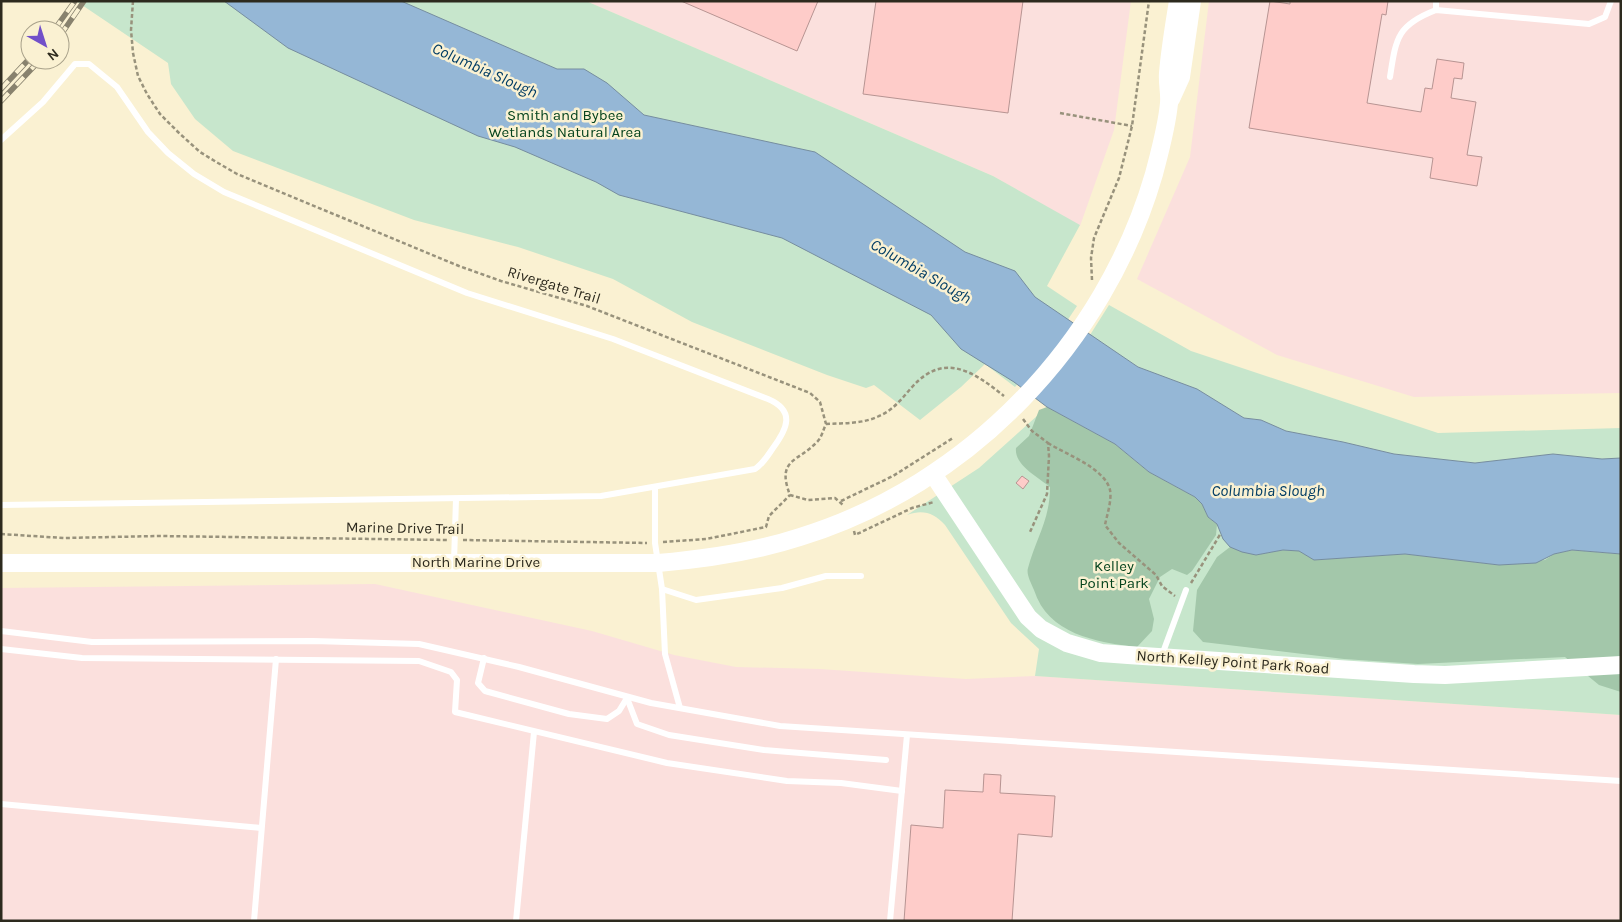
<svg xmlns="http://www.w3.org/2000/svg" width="1622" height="922" font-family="Karla,sans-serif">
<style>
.industrial{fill:#fbe0dd}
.green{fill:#c7e6cc}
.forest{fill:#a3c7aa}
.water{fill:#95b7d6;stroke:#768d9f}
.building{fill:#feccc9;stroke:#b79492}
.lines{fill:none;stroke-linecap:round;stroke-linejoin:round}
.path{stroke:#98927c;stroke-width:2.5;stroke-dasharray:4 2.5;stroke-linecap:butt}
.lane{stroke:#fff;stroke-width:6}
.secondary{stroke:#fff;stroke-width:18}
.rail-casing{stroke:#88826e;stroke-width:5.5}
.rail{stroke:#faf1d2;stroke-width:4;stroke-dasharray:11;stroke-linecap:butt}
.labels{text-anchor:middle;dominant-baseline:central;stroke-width:5;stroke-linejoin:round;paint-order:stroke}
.park-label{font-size:15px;fill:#05431d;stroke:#faf1d2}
.street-label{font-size:15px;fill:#2d2a1e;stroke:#faf1d2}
.water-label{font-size:16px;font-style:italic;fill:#013c64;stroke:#faf1d2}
</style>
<rect width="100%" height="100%" fill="#faf1d2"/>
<g class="industrial">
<polygon points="586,1 1131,1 1114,130 1080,226 993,176"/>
<polygon points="1209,1 1621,1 1621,393 1414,397 1277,355 1137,279 1190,157"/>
<polygon points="375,584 592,631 674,655 736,667 820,669 966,679 1035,676 1621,715 1621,921 1,921 1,588"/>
</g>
<g class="green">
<polygon points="76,1 586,1 993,176 1080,225 1047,286 1077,306 1061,330 1015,387 985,364 961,387 920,420 874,385 866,388 827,375 692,322 613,279 518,247 414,220 233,151 195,119 171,84 168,63"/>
<polygon points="1109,305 1191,351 1438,433 1621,428 1621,458 1602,459 1553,454 1475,463 1394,454 1343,442 1286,431 1261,420 1244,418 1197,389 1138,367 1090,335"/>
<path d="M1047 407 1082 427 1217 524 1223 539 1621 554V715L1035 676 1039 649 1011 623 945 525C934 513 923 509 907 515L979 468Z"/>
</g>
<g class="forest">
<path d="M1047 407 1115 444 1149 472 1195 497 1202 504 1208 517 1217 524 1216 535 1192 571 1187 575 1172 569 1160 577 1149 599 1154 619 1152 631 1137 647C1095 642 1048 634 1034 590 1031 583 1026 574 1028 568 1036 538 1050 520 1050 487 1038 477 1014 465 1016 448L1029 436 1039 410Z"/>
<polygon points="1230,547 1256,555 1283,550 1299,551 1314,560 1405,554 1499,565 1545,560 1554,554 1572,550 1621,554 1621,692 1599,685 1565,657 1418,664 1344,659 1203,642 1193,631 1197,590 1217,557"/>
</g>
<polygon class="water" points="224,1 401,1 557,69 584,69 607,83 644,115 815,152 965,252 1015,271 1035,297 1138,367 1197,389 1244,418 1261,420 1286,431 1343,442 1394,454 1475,463 1553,454 1602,459 1621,458 1621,554 1572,550 1554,554 1536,563 1499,565 1405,554 1314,560 1299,551 1283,550 1256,555 1242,552 1230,547 1223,539 1217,524 1208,517 1202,504 1195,497 1149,472 1115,444 1047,407 1014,382 961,349 931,315 782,238 619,195 596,182 515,147 478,136 288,48"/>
<g class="building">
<polygon points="681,1 818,1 797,51"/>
<polygon points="876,1 1023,1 1008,113 863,94"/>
<polygon points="1270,1 1290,4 1290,1 1388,1 1386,15 1382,14 1367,103 1421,112 1425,88 1432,89 1437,59 1464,63 1462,79 1454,78 1451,98 1476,102 1467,155 1482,157 1477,186 1430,178 1433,158 1249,128"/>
<polygon points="1022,476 1029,481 1023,489 1016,483"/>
<polygon points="984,774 1001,775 1000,793 1055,796 1052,837 1018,834 1012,921 904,921 911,825 943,828 945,790 983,792"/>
</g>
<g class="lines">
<g class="path">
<path d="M133 1 131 30 133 53 138 76 147 94 160 114 179 133 200 152 218 163 237 174 459 266 501 281 587 306 810 393 820 402 826 424C823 430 822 437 817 442 798 462 776 459 790 495L808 500 835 498 843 505"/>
<polyline points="1060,113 1132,126"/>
<polyline points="1092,280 1091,258 1094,238 1119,178 1132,126 1149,1"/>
<polyline points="1023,419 1032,431 1048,443 1049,456 1047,494 1030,532"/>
<path d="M826 424C844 423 863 424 879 416 894 410 903 397 913 386 945 351 975 373 1004 396"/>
<path d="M1048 443C1065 454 1105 468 1110 490 1112 500 1107 515 1105 525L1119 543 1156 575 1162 586 1175 596"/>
<polyline points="841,501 893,476 953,438"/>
<polyline points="854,531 855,535 912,508 934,502"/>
<polyline points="1,534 64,538 159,536 447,540"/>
<polyline points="463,540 647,543"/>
<polyline points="663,542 706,539 766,527 769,516 790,495"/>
<polyline points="1191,583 1221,533"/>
</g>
<g class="lane">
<polyline points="1436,10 1436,1"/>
<path d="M1390 77C1396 38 1397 25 1436 10L1589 24 1605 17 1611 1"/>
<path d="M1 140 43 102 75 64H89L117 87 148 132 168 153 194 174 224 192 467 293 613 339 768 399C796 411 787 429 773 448 768 455 763 464 755 469L601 496 1 505"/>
<polyline points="655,487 655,543 662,589 665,654 680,708"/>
<polyline points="454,562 456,499"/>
<polyline points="662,589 696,600 782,588 826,576 861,576"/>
<polyline points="1,631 92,642 313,641 419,644 519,667 651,703 780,726 1621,781"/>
<polyline points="1,649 82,658 419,661 451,672 457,680 455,712 667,763 787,781 841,783 902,791"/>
<polyline points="1162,655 1186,590"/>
<polyline points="484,658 478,683 485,691 569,714 607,719 619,711 627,698"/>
<polyline points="627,698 637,724 669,735 764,750 886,760"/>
<polyline points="1,804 261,828"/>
<polyline points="254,921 276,659"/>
<polyline points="516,921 534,732"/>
<polyline points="890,921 907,735"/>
</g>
<g class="secondary">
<polyline points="1171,99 1181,77 1192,1"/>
<polyline points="933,474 1028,617 1041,629 1067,643 1101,653 1128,655 1414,674 1445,675 1621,665"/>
<path d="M1 563H658C706 559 754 552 800 537 969 485 1105 343 1154 174 1160 151 1167 126 1169 103 1170 93 1167 83 1168 73 1170 49 1174 25 1178 1"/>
</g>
<defs>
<g id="rail">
<polyline points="54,30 75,1"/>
<polyline points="60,36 84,1"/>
<polyline points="1,89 30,58"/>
<polyline points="1,101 40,60"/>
</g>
</defs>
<use href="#rail" class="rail-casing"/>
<use href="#rail" class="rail"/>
</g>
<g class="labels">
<g class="park-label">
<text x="565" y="115">Smith and Bybee<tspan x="565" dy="17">Wetlands Natural Area</tspan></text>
<text x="1114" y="566">Kelley<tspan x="1114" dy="17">Point Park</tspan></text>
</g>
<g class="street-label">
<text transform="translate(554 285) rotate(17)">Rivergate Trail</text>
<text transform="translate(405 528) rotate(1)">Marine Drive Trail</text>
<text x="476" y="562">North Marine Drive</text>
<text transform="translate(1233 662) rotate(4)">North Kelley Point Park Road</text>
</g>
<g class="water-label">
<text transform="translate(485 70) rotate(24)">Columbia Slough</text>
<text transform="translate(921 271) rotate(30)">Columbia Slough</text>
<text x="1268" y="490">Columbia Slough</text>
</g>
</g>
<rect width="1622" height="922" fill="none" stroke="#2d2a1e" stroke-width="5"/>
<g transform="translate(45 45) rotate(141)"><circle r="24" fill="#faf1d2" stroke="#a8a18a"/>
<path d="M0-4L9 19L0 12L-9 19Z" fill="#7250c9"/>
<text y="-8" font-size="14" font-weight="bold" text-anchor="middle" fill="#2d2a1e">N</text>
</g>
</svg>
